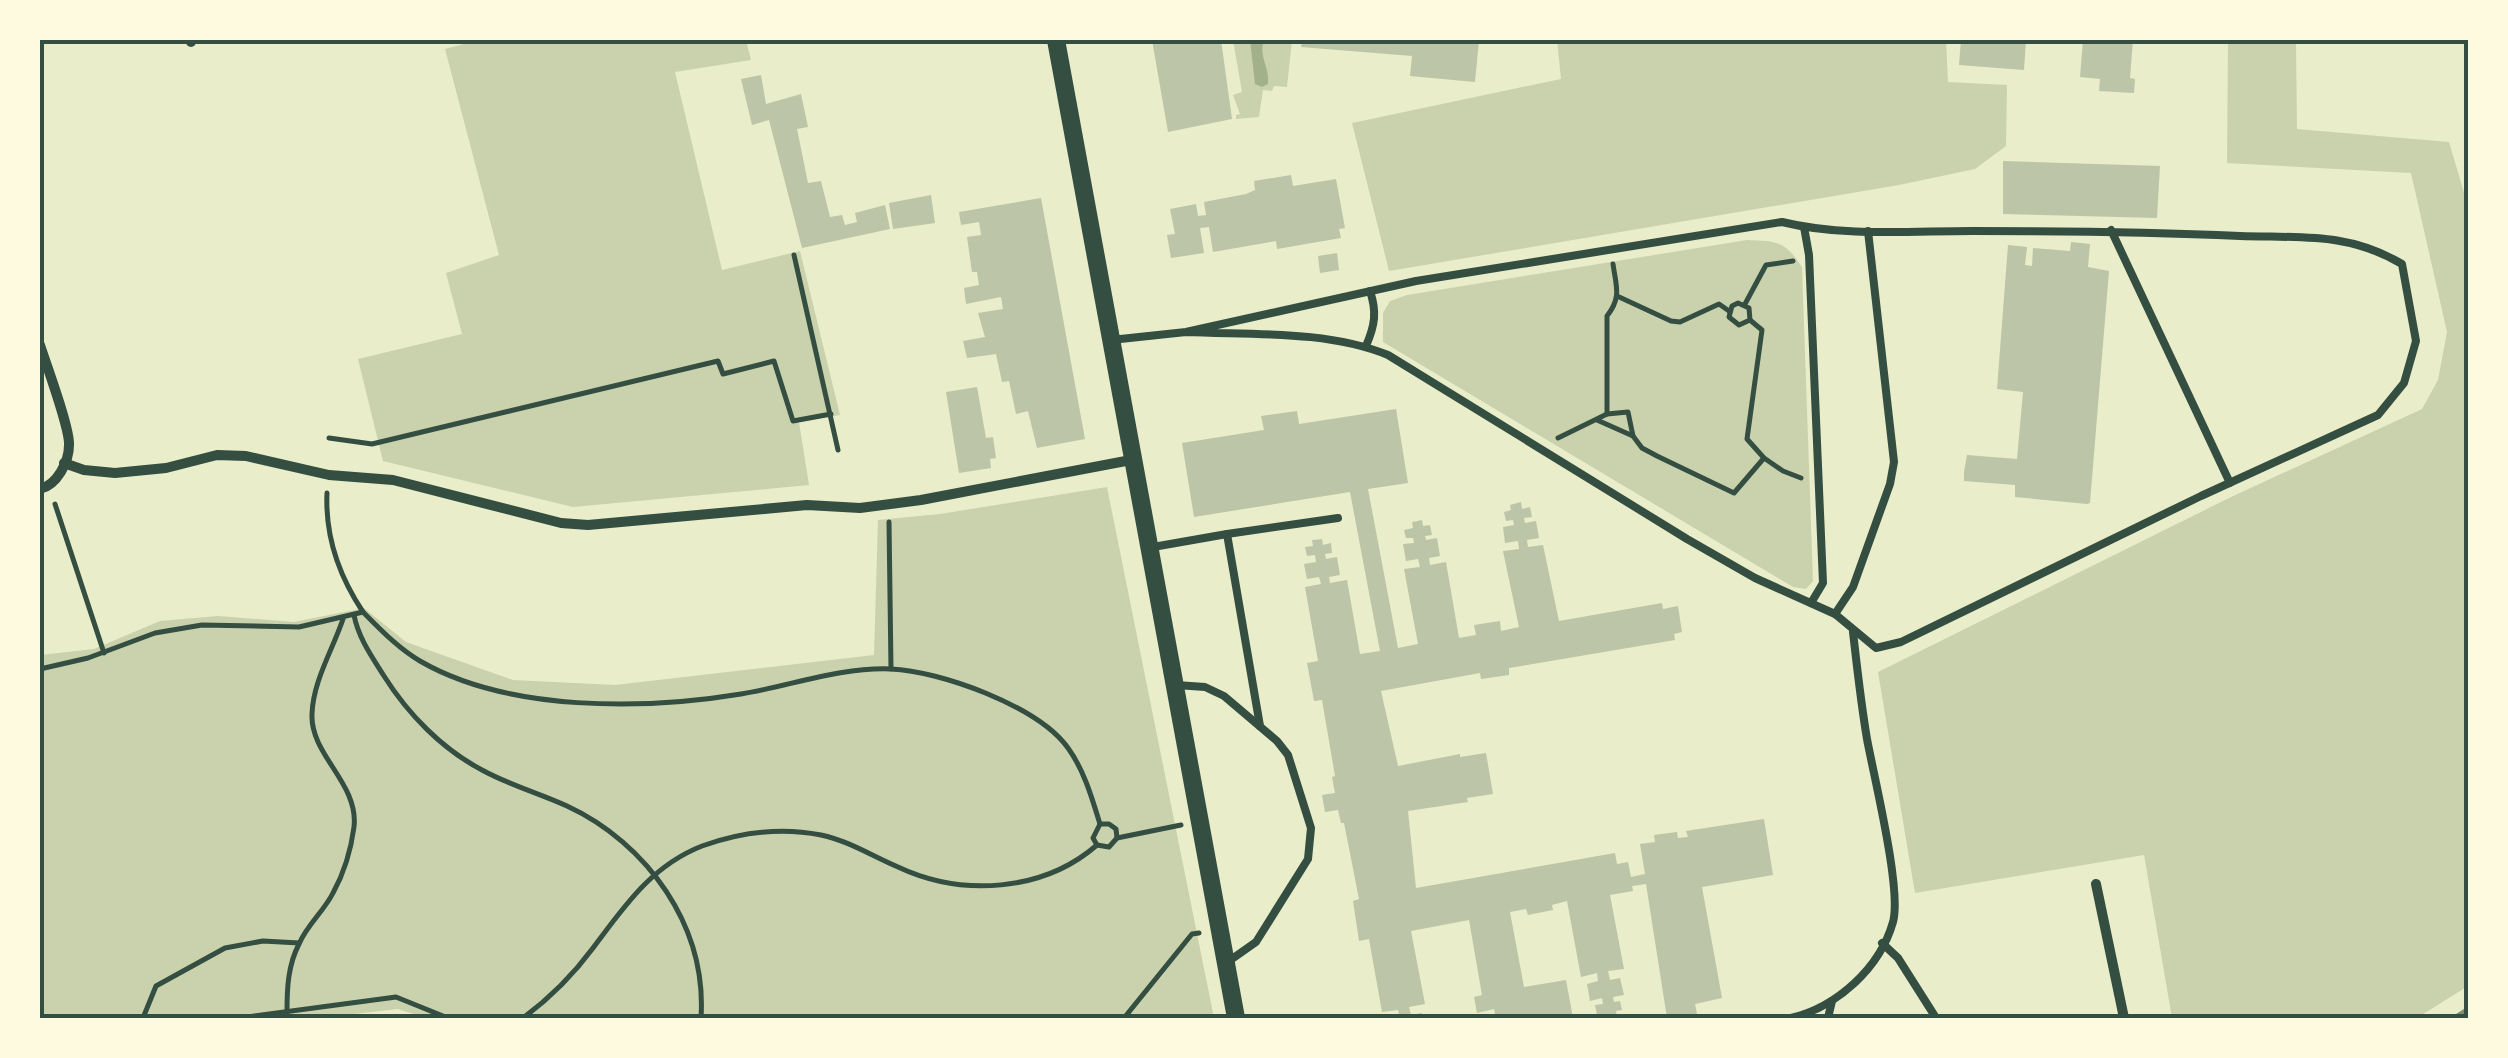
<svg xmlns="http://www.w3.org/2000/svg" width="2508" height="1058" font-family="Karla,sans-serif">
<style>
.green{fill:#cad2ad}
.water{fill:#a3b18a}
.building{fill:#bcc5a7}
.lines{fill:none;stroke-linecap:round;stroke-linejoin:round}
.path{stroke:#344e41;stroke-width:5}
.service{stroke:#344e41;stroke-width:8}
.minor{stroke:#344e41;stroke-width:10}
.tertiary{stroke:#344e41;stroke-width:18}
.rail{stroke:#7c8e77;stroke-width:8}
.neatline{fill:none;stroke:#344e41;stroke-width:4}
</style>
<rect width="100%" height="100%" fill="#e9edc9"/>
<g class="green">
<polygon points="479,40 746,40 751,60 675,72 722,270 800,251 840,415 799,422 809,485 573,507 383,461 358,359 462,334 446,273 499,255 445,49"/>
<polygon points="1233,40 1292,40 1287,87 1274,86 1272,91 1263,90 1259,117 1236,119 1236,115 1240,114 1233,95 1242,92"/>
<polygon points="1557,40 1946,40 1948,82 2007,85 2006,146 1975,169 1899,185 1389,271 1352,123 1561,79"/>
<polygon points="2228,40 2296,40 2297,129 2449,142 2468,206 2468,986 2417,1018 2172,1018 2144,855 1915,893 1878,672 2231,497 2422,409 2438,380 2447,332 2411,173 2227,163"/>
<path d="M1747 240C1777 241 1785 241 1802 267L1813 581 1806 589 1793 587 1383 342V313L1390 301 1407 295Z"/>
<polygon points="1107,487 1214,1018 426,1018 398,1009 319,1018 40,1018 40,655 94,649 160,621 218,616 294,622 364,608 406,642 513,680 615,685 874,655 878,520 940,514"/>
</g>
<path class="water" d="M1250 40H1264C1258 56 1270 68 1268 84L1262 87 1255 84Z"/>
<g class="building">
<polygon points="1152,40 1221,40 1232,119 1168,132"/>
<polygon points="1302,40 1479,40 1475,82 1410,76 1412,56 1301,47"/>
<polygon points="1961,40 2026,40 2024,70 1959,65"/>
<polygon points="2083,40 2133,40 2130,78 2135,79 2134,93 2099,91 2100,79 2080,77"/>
<polygon points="761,75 766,104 801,94 808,127 797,129 808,183 821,181 830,217 842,215 845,225 857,222 855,213 885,205 890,229 802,248 769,120 752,125 741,79"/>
<polygon points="2003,161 2160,166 2157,218 2003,214"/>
<polygon points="1291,175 1293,186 1336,179 1345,228 1339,229 1341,238 1277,249 1276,241 1213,252 1209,227 1200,228 1204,253 1171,258 1167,235 1175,234 1170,209 1196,204 1198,216 1206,215 1204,202 1246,194 1255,190 1254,181"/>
<polygon points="931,195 935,223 893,229 889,203"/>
<polygon points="1041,198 1085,439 1037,448 1028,411 1016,414 1009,381 1002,382 996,354 967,358 963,341 985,337 978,313 1003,309 1001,297 966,304 964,288 979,285 977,272 972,272 967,237 981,235 979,222 961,225 959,212"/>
<polygon points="2071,242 2090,244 2088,267 2109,271 2090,503 2087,504 2015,497 2015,485 1964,481 1964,472 1967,455 2017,459 2023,392 1997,389 2008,245 2027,247 2025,265 2032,266 2033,248 2070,251"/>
<polygon points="1337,253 1339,270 1320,273 1318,256"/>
<polygon points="977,387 986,438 993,437 996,458 990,459 991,468 959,473 946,392"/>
<polygon points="1396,409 1408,483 1368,489 1398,648 1418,644 1404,569 1420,567 1418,559 1406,561 1403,544 1414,543 1413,538 1406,538 1404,530 1413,528 1412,522 1422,520 1423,526 1430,525 1432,535 1425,536 1426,540 1437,538 1440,556 1429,558 1430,565 1446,562 1459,638 1476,635 1474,625 1500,621 1501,631 1519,627 1503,551 1519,549 1518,541 1505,543 1503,527 1514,525 1513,520 1506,521 1504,512 1511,510 1510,505 1521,502 1522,509 1530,507 1532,517 1524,518 1525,523 1536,521 1539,538 1527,540 1528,547 1543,545 1559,621 1662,603 1663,609 1678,606 1682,632 1674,634 1675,640 1509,668 1509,675 1481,679 1480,673 1381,691 1398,766 1460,754 1460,757 1486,753 1493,794 1467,798 1468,802 1408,811 1416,888 1615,853 1617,864 1628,862 1631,877 1645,874 1640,844 1655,842 1654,835 1677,832 1678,838 1688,837 1686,831 1764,819 1773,875 1702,887 1722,998 1695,1004 1697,1014 1667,1018 1646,884 1632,886 1633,891 1610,895 1624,969 1608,971 1610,980 1620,978 1624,995 1613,997 1614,1002 1620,1001 1622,1010 1616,1011 1617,1017 1597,1015 1595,1005 1603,1004 1602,998 1590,1001 1587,984 1598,981 1597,973 1581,977 1567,901 1552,905 1553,910 1528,915 1526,909 1510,912 1524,987 1566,980 1573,1018 1496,1018 1494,1009 1477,1013 1474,997 1482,995 1469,920 1411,931 1425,1004 1409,1007 1411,1015 1422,1013 1423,1018 1400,1018 1398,1010 1382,1012 1369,939 1359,941 1353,901 1359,899 1344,823 1341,823 1338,810 1325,812 1322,795 1335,793 1332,777 1335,776 1322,700 1314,701 1307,663 1318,661 1305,587 1321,584 1319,577 1307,579 1304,564 1316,562 1315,555 1307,556 1305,547 1313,546 1312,540 1322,539 1323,545 1331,543 1332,553 1325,554 1326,559 1337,557 1340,575 1329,577 1330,583 1347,580 1360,654 1380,651 1350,492 1194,517 1182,443 1264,430 1261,416 1297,411 1299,424"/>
</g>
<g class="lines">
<g class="path">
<polyline points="794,255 838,450"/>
<polyline points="1617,296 1671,321 1680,322 1719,304 1729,311"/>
<polyline points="1745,304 1766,265 1793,261"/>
<polyline points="1607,414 1628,412 1633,436"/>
<polyline points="1597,420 1633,436 1642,448 1657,456 1734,493 1764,458 1747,439 1762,330 1750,320 1749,308 1738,303 1732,306 1729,317 1739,325 1750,320"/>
<polyline points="329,438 372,444 718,361 723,374 774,361 793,421 831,414"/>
<path d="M1558 438 1607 414V316C1622 297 1616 286 1613 264"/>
<polyline points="1764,458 1783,471 1801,478"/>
<path d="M327 493C325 537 339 576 363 612"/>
<polyline points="55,504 104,653"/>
<polyline points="889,522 891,669"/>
<path d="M354 615C358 637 372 657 384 676 408 714 442 749 482 770 509 785 539 793 567 806 647 843 707 926 701 1018"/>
<path d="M40 669 88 658 155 633 202 625 299 627 363 612C381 630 398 648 420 661 508 712 644 710 741 694 790 686 840 667 891 669 940 671 1038 706 1068 748 1084 770 1092 798 1100 824L1093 838 1097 845 1109 847 1117 838 1181 825"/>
<polyline points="1100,824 1109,824 1116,829 1117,838"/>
<path d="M287 1011C287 988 288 965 299 944 307 925 324 911 333 893 344 873 351 850 354 827 359 783 310 755 312 714 313 681 333 649 343 619"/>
<polyline points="143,1018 156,986 225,948 263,941 299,943"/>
<polyline points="239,1018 396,997 448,1018"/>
<path d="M523 1018C550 998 573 975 593 948 624 907 651 866 702 846 741 832 780 827 821 835 849 841 872 856 898 867 962 897 1043 892 1097 845"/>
<polyline points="1124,1018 1192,934 1199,933"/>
</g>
<g class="service">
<polyline points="1804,227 1809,255 1823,583 1811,603"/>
<polyline points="2111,230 2230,483"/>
<path d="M1111 340 1186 332 1416 281 1782 222C1843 237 1910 231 1972 231 2062 231 2150 232 2240 236 2301 238 2348 232 2402 264L2416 341 2404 383 2378 415 2201 496 1901 642 1876 648 1835 614 1755 578 1687 539 1388 355C1327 330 1251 335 1186 332"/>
<path d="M1366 346C1375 325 1377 312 1370 291"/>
<polyline points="1227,534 1338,518"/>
<polyline points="1153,547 1227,534 1260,726"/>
<polyline points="1835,614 1853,587 1890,484 1894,462 1868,231"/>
<polyline points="1176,685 1205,687 1224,696 1277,741 1288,755 1311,828 1308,859 1256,942 1229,961"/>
<polyline points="1882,943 1898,958 1936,1018"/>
<path d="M1791 1018C1837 1007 1880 968 1893 922 1902 890 1874 777 1867 739 1861 704 1857 667 1853 632"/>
<polyline points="1828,1018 1832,1001"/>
</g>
<g class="minor">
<polyline points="191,40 191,42"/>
<path d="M40 345C46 364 70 428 69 445 69 462 57 485 40 489"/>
<polyline points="64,463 84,470 115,473 166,468 217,455 246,456 329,475 393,480 561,523 588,525 807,505 860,508 921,500 1131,460"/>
<polyline points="2096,884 2124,1018"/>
</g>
<polyline class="tertiary" points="1056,40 1236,1018"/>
<polyline class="rail" points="2457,1018 2468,1011"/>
</g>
<rect width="2508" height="1058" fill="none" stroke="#fefae0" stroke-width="85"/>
<rect x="42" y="42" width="2424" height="974" class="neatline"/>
</svg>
